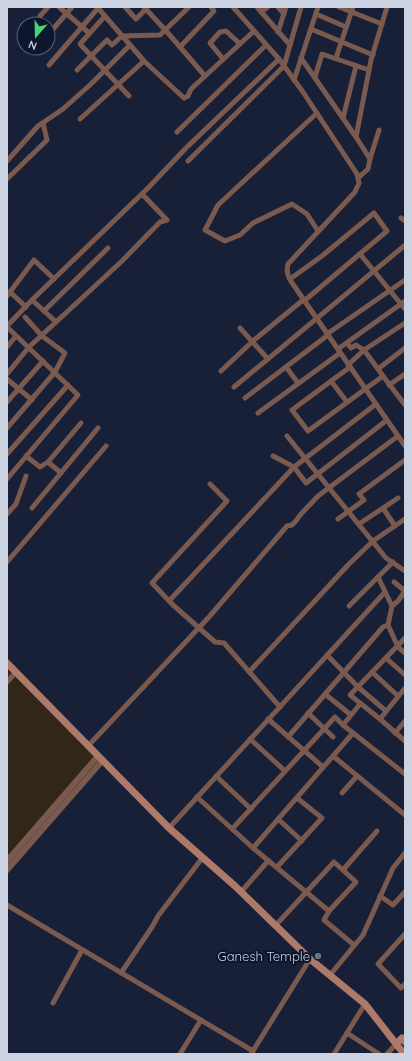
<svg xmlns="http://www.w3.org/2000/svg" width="412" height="1061" font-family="Quicksand,sans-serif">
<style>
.industrial{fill:#312617}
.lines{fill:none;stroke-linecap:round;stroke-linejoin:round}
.minor{stroke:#7a594f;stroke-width:5}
.tertiary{stroke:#7a594f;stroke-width:6}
.secondary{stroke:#ad7968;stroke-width:7}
.worship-dot{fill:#6b7280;stroke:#0e162d;stroke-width:1.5}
.labels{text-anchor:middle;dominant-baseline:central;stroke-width:4;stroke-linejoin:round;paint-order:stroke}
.poi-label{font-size:13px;fill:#cbd2e2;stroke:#0e162d;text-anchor:end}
</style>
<rect width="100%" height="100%" fill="#172037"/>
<polygon class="industrial" points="7,663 100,758 7,870"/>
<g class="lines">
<g class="minor">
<polyline points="59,7 89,33"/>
<polyline points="125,7 136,19 147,8"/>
<polyline points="144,7 168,33 205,76"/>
<path d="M233 7 279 59 303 92 357 174 359 183 355 192 288 264C285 275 291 281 297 290L405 446"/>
<polyline points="257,7 290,45"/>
<polyline points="278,7 284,14"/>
<polyline points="339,7 382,24"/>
<polyline points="98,8 144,61 184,98 188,96 191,89 254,31"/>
<polyline points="261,12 268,7"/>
<polyline points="316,14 346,27"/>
<polyline points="40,16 48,7"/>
<polyline points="105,16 80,44 129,96"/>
<polyline points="311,29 373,55"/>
<polyline points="278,32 286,7"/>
<polyline points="48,35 72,7"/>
<polyline points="180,47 214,11 211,7"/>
<polyline points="34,52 37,48"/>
<polyline points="301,58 356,137"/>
<polyline points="336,58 353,7"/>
<polyline points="223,59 210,43 220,32 226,31 240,44"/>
<polyline points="49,65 99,7"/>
<polyline points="77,70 107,40 112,45 122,36 160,35 189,7"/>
<polyline points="315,77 322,54 369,70"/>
<polyline points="294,80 318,7"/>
<polyline points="317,113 218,205 205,230 225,241 240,235 253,223 292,204 307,214 318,231"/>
<polyline points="343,118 356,66"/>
<polyline points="80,119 144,61"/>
<polyline points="177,132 266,45"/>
<polyline points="370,159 379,130"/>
<polyline points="7,161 38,126 63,109 91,84 130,45"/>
<polyline points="188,161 284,66 301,7"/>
<polyline points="358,178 368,169 370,159 356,137 371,60 387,7"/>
<polyline points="7,179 47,140 43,123"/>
<polyline points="401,218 405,221"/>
<polyline points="360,254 405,309"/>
<polyline points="290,279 322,256 374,213 387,231 304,301"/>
<polyline points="10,292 26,307"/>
<polyline points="7,296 34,260 54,279"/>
<polyline points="32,300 148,188 186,148 279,59"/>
<polyline points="44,311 108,248"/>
<polyline points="7,326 32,300 56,322"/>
<polyline points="7,327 78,395 7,479"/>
<polyline points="240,328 268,359"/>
<polyline points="327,334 405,280"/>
<polyline points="347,343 351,348 356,345 364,350 378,369"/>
<polyline points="7,347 16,336"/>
<polyline points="338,349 405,301"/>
<polyline points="348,365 364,350 405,323"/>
<polyline points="286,367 298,383"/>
<polyline points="350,367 292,410 308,431 383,376 378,369 405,348"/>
<polyline points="221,371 254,340 303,300"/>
<polyline points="7,374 29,347 122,261 160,222 167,220 142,194"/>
<polyline points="383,376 405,405"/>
<polyline points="7,379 32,400"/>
<polyline points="331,381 347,402"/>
<polyline points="389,385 405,374"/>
<polyline points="234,387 404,246"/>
<polyline points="245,398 328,335"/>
<polyline points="7,402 43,361"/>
<polyline points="258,413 340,353"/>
<polyline points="7,428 55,372 65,353 42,336 25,317"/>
<polyline points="287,436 386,558 405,571"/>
<polyline points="7,454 68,385"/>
<polyline points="26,456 40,467 48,462 81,423"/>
<polyline points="273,456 294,467 306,483 387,420"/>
<polyline points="48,462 61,473"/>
<polyline points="210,484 227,501 152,583 173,605 215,642 224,643 280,707"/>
<polyline points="32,508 98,428"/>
<polyline points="383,508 395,526"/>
<polyline points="7,514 16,504 26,476"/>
<polyline points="338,519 364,500 359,494 405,460"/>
<polyline points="359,524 398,498"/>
<polyline points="7,562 106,446"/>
<polyline points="378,577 392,606 388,625 398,647 405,653"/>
<polyline points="394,582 405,591"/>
<polyline points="169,601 294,467 376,404"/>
<polyline points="349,606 393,562"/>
<polyline points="392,606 398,601 405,591"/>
<polyline points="405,638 350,695 380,719 405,741"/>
<polyline points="327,655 358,687 386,711"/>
<polyline points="386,658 405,675"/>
<polyline points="249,672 349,564 373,541 405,519"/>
<polyline points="372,672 398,696"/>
<polyline points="7,682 16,672"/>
<polyline points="325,694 351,715"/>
<polyline points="360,704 343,725 405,774"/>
<polyline points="308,713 333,737"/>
<polyline points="268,719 323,767"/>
<polyline points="380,719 405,688"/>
<polyline points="395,733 405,721"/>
<polyline points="288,737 383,627 388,625"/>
<polyline points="250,739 285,771"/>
<polyline points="88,746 209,617 287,526 292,525 295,522 301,514 318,496 398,436"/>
<polyline points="333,756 405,815"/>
<polyline points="216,776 251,809"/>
<polyline points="342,793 357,776"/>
<polyline points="197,797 253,848 329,911 324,920 354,945"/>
<polyline points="278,819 302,841"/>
<polyline points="169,828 385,592"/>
<polyline points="233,828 335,717 343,725"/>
<polyline points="253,848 353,733"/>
<polyline points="277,867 322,818 297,798"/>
<polyline points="343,870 377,831"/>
<polyline points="241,892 268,861"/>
<polyline points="380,896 393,905 405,892"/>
<polyline points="7,905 253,1051"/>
<polyline points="275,926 334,862 356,882 329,911"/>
<polyline points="405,934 378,964 401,988 405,984"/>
<polyline points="121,973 152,927 158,916 203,857"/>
<polyline points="330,975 363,935 393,868 405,853"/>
<polyline points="53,1003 82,950"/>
<polyline points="347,1033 379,1054"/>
<polyline points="180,1054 201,1020"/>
<polyline points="251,1054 310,959"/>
<polyline points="334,1054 365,1004"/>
<polyline points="387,1054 397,1043"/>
</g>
<g class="tertiary">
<polyline points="7,861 98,756"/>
<polyline points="7,870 102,761"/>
</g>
<g class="secondary">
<polyline points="7,663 169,828 235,886 310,959 365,1004 404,1054"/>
<polyline points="397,1043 402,1038 405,1042"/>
</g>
</g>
<circle class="worship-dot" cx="318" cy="956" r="4"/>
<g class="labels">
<g class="poi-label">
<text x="310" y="956">Ganesh Temple</text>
</g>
</g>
<rect width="412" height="1061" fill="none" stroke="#cbd2e2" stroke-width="16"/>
<g transform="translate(36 36) rotate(200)"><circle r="19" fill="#0e162d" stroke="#5a6175"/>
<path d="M0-3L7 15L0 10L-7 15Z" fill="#44d77a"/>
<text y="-6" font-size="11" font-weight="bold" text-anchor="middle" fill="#cbd2e2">N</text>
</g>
</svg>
